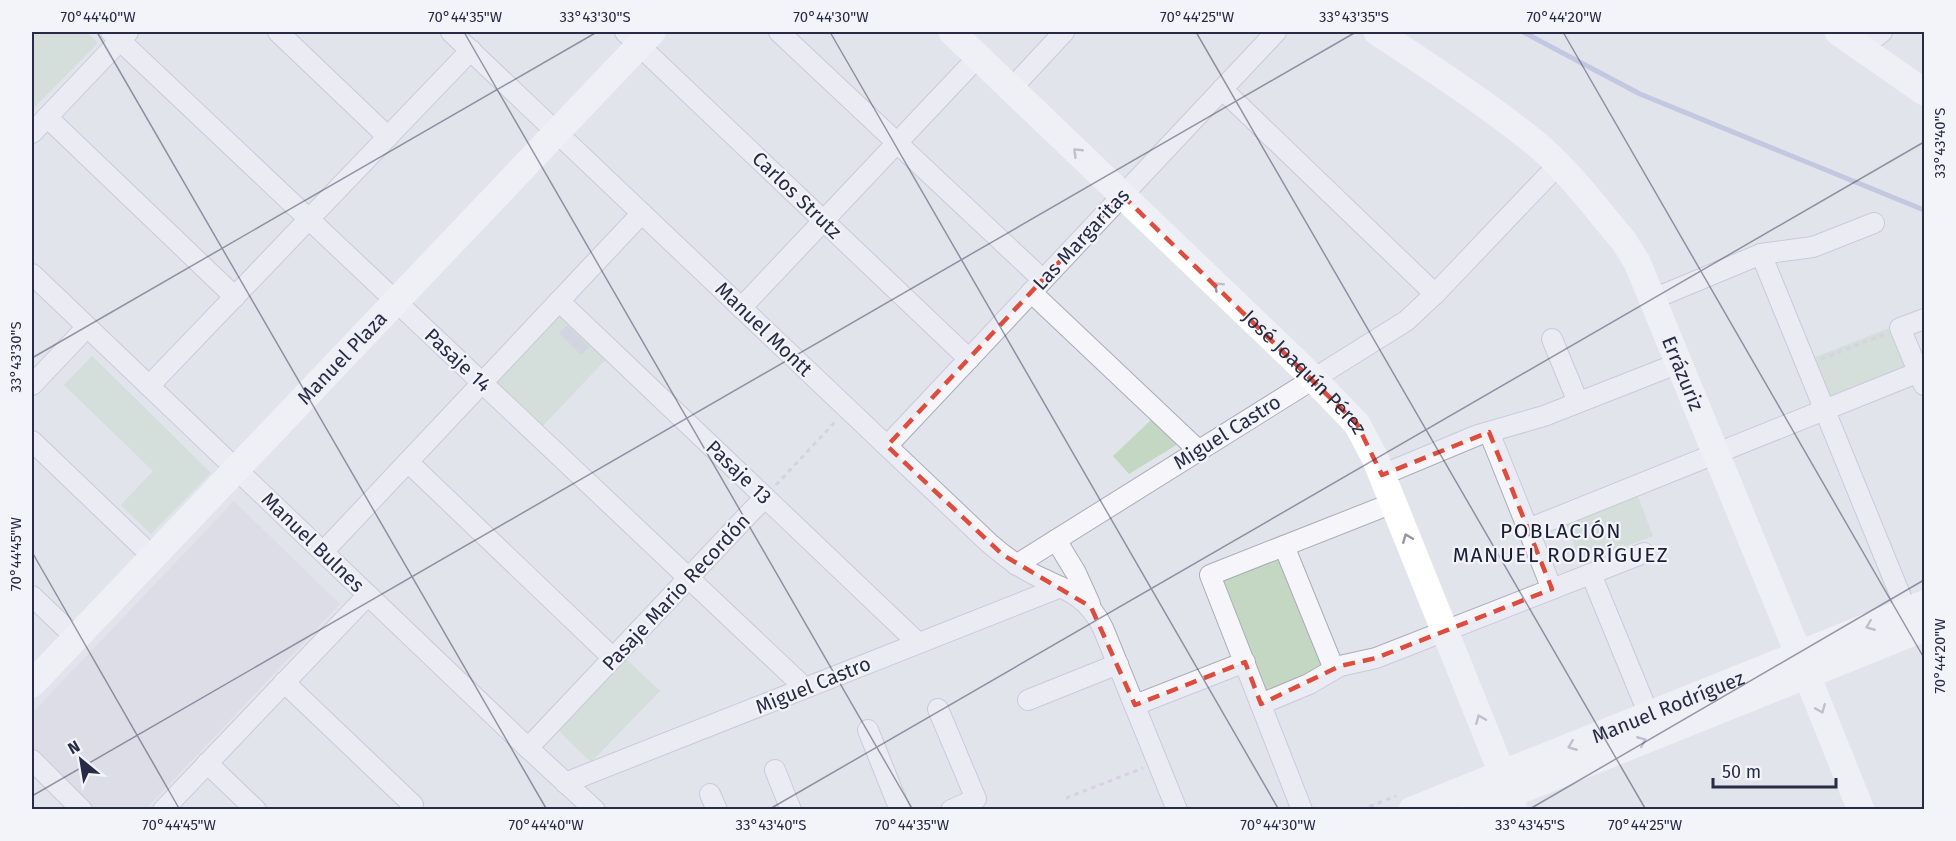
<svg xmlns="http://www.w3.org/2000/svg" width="1956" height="841" font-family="'Fira Sans',sans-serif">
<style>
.built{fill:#d4d6e1}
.green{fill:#c3d7c3}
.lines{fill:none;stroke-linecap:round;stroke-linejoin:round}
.stream{stroke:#9aa6cf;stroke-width:5}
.building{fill:#bfc1d0}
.street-casing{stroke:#aaacba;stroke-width:22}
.path{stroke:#c0c1cb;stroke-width:3;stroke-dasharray:4.5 4.5;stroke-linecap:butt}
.street{stroke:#f6f6fa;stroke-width:20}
.secondary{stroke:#fff;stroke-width:27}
.oneway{stroke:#9495a2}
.marked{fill:none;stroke:#dd4c3c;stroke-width:4.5;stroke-dasharray:12 8;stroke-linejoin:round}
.ticks{fill:none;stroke:#282b46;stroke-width:1.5;stroke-opacity:0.45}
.labels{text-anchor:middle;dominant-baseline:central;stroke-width:4.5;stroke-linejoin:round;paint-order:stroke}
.street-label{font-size:20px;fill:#282b46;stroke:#f2f4f9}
.neighbourhood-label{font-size:21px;letter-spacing:1.5px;fill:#1a1d37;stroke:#f2f4f9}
.neatline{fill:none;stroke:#282b46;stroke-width:2}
.ticks-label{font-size:15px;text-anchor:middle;fill:#282b46}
</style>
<rect width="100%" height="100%" fill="#e2e4ec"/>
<polygon class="built" points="234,501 340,604 146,809 94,809 32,749 32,713"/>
<g class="green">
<polygon points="32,32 87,32 98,43 32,110"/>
<polygon points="564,311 610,355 539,430 493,385"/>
<polygon points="1892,327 1909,370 1830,400 1813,358"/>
<polygon points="92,356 211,473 151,534 121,505 153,471 64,385"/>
<polygon points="1151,420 1178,444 1129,474 1113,456"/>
<polygon points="1637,494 1653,536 1581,563 1565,521"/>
<polygon points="1282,553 1328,671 1266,696 1220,577"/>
<polygon points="625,658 660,691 591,762 556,728"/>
</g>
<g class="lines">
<polyline class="stream" points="1523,32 1640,94 1924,210"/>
</g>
<polygon class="building" points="567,325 589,347 581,355 559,333"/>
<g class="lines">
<defs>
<g id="street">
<polyline points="111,32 805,688"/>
<polyline points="278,32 388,137"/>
<path d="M451 32 989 543C1003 555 1018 567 1035 575 1066 590 1087 595 1103 628L1177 810"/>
<polyline points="625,32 969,359"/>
<polyline points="779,32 1043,280"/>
<polyline points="1862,48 1882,32"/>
<polyline points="1011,89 1064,32"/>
<polyline points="1222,89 1435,294"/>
<polyline points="47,117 235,297"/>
<polyline points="32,133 128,32"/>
<polyline points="1761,254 1912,624"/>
<polyline points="32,274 528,748 595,810"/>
<polyline points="1031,292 1198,450"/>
<polyline points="1653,299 1761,254 1813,247 1874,223"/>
<polyline points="559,301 918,643"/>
<polyline points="741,308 978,57"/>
<polyline points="1924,319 1900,328 1924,385"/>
<polyline points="1552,339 1578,402"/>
<polyline points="32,385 87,327"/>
<polyline points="149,386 471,50"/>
<polyline points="1489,432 1552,589"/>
<polyline points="32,441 153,557"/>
<polyline points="887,446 1276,32"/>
<polyline points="408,462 613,658"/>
<polyline points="1382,475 1478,435 1544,416 1679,363"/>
<polyline points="1528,529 1919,372"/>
<polyline points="1056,540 1076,573 1090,604"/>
<polyline points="1284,546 1334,669"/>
<polyline points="323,552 642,213"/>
<polyline points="1016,565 1406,321 1435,294 1558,165"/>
<polyline points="1591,574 1649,715"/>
<polyline points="32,596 76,638"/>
<polyline points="284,682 413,805"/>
<polyline points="1028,700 1118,664"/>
<polyline points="1261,704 1309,684 1340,666 1376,658 1644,553"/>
<polyline points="1135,705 1245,662"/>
<polyline points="938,709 976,799 951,810"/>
<polyline points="868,730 900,810"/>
<polyline points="528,748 765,497"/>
<polyline points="32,760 82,810"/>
<polyline points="207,763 256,810"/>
<polyline points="775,770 791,810"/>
<polyline points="565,783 1061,587"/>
<polyline points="710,794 717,810"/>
<polyline points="163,810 368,595"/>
<polyline points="1302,810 1210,575 1393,503"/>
</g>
</defs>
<use href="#street" class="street-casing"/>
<g class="path">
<polyline points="1821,359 1885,334"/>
<polyline points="776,485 835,422"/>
<polyline points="1066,798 1143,768"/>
<polyline points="1361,810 1396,796"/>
</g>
<use href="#street" class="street"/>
<g class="secondary">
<path id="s1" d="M952 32 1304 369 1357 424 1375 458 1502 773 1514 810"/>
<path id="s2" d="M1377 32C1430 67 1484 102 1534 142 1568 170 1595 207 1623 240L1637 262 1792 638 1861 810"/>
<polyline points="1838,32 1924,92"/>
<path id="s3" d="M32 684 652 32"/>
<path id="s4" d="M1412 810 1924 604"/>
<polyline points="1471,810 1924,628"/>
</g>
</g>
<defs><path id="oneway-chevron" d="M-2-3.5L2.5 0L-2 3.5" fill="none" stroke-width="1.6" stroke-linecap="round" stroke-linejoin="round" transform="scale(1.5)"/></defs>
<g class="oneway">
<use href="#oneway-chevron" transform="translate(1077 152) rotate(-136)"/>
<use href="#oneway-chevron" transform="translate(1218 286) rotate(-136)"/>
<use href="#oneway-chevron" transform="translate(1407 538) rotate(-112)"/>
<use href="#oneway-chevron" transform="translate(1870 626) rotate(158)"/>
<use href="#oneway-chevron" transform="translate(1821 709) rotate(68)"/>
<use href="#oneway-chevron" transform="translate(1480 719) rotate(-112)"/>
<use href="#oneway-chevron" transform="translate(1642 741) rotate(-22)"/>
<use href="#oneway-chevron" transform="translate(1572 746) rotate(158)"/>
</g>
<path d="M0 0H1956V841H0ZM1122 195 1357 424 1382 475 1489 432 1552 589 1376 658 1340 666 1261 704 1245 662 1135 705 1091 607 1003 555 887 446Z" fill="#e2e4ec" fill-opacity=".55" fill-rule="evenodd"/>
<path class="marked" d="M1122 195 1357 424 1382 475 1489 432 1552 589 1376 658 1340 666 1261 704 1245 662 1135 705 1091 607 1003 555 887 446Z"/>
<path class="ticks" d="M97 32 547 810M464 32 913 810M830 32 1279 810M1196 32 1646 810M1563 32 1924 658M32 358 597 32M32 552 180 810M32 796 1356 32M768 810 1924 142M1528 810 1924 580"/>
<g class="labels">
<g class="street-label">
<text transform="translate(797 195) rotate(44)">Carlos Strutz</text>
<text transform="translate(1081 239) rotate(-47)">Las Margaritas</text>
<text transform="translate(764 329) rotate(44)">Manuel Montt</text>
<text stroke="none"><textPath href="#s3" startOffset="450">Manuel Plaza</textPath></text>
<text transform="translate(458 360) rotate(43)">Pasaje 14</text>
<text stroke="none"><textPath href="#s1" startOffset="490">José Joaquín Pérez</textPath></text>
<text stroke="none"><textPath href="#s2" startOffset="471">Errázuriz</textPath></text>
<text transform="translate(1227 432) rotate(-32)">Miguel Castro</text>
<text transform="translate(739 472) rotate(44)">Pasaje 13</text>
<text transform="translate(313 542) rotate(44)">Manuel Bulnes</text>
<text transform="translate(676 592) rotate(-47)">Pasaje Mario Recordón</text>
<text transform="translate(813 685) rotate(-22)">Miguel Castro</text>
<text stroke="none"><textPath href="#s4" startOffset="276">Manuel Rodríguez</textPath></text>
</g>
<g class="neighbourhood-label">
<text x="1561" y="531">POBLACIÓN<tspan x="1561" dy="24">MANUEL RODRÍGUEZ</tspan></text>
</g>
</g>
<rect width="1956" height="841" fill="none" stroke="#f2f4f9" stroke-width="66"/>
<g transform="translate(81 760) rotate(330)" stroke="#f2f4f9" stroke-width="4.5" paint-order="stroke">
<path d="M0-4.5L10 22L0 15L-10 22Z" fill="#282b46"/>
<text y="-9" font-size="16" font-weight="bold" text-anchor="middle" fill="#282b46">N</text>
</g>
<path d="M1713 778v9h123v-9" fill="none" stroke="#282b46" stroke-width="3"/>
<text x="1722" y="778" font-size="18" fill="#282b46" stroke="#f2f4f9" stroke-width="4.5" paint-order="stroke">50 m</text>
<rect x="33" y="33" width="1890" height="775" class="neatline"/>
<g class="ticks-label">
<text x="98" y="22">70°44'40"W</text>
<text x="465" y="22">70°44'35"W</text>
<text x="595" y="22">33°43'30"S</text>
<text x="831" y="22">70°44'30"W</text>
<text x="1197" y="22">70°44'25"W</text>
<text x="1354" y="22">33°43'35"S</text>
<text x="1564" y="22">70°44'20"W</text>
<text transform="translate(1940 143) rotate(-90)" y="5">33°43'40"S</text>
<text transform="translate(16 357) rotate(-90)" y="5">33°43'30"S</text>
<text transform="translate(16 554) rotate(-90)" y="5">70°44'45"W</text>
<text transform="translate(1940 656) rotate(-90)" y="5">70°44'20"W</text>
<text x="179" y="830">70°44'45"W</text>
<text x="546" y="830">70°44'40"W</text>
<text x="771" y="830">33°43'40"S</text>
<text x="912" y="830">70°44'35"W</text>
<text x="1278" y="830">70°44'30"W</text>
<text x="1530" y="830">33°43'45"S</text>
<text x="1645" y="830">70°44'25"W</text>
</g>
</svg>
